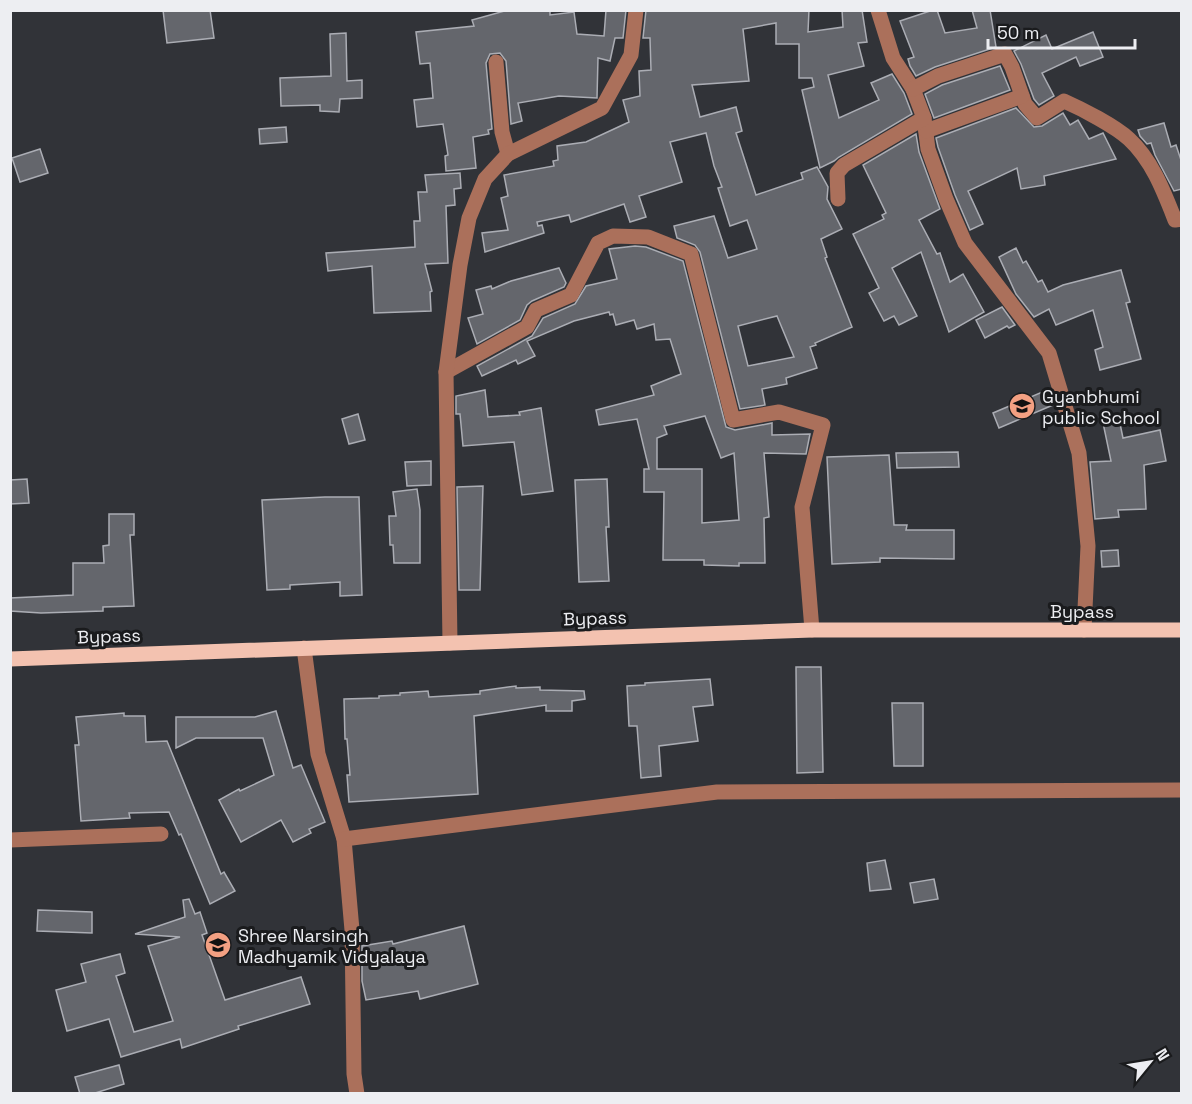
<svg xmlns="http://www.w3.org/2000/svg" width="1192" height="1104" font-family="'Space Grotesk',sans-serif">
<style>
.building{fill:#64666c;stroke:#abadb4;stroke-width:1.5;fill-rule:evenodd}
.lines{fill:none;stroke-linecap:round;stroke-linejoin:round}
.minor{stroke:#ab705b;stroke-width:15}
.major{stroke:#f3c2b0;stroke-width:15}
.labels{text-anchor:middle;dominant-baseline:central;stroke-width:6;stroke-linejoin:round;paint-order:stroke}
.poi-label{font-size:18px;fill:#edeef2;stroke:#1a1b1d;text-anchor:start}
.street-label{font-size:18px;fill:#edeef2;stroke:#1a1b1d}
</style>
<rect width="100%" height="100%" fill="#313338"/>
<g class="building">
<polygon points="163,10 210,10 214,38 167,43"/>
<polygon points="508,10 550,10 550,15 574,12 577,34 604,36 606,10 626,10 623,38 615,38 610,61 598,58 597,98 559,96 518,103 522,121 511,124 506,61 500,53 490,54 486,63 492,129 488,130 489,134 473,137 476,168 446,171 445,156 448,155 443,124 417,127 414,100 433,98 430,63 420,64 416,32 474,26 472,20"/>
<path d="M646 10H809L808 32 843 27 842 10H862L867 42 858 43 864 66 828 75 839 118 879 100 871 83 892 74 904 93 912 114 839 157 834 161 820 168 802 90 814 87 812 78H799V44H776V23L743 29 749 81 692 85 700 117 736 107 742 131 736 133 756 195 803 179 801 173 817 167 828 187 827 199 842 229 821 239 827 257 825 258 852 327 815 343 816 345 810 347 817 368 786 378 787 384 762 389 765 405 740 409 700 252 695 245 677 238 674 226 714 216 728 258 757 249 747 220 730 226 718 188 722 187 714 166 706 133 670 142 682 182 639 196 646 217 630 222 624 204 571 222 569 215 537 222 538 226 542 225 544 233 485 252 482 233 508 230 501 198 508 196 504 175 554 166 553 161 558 160 557 146 586 142 629 122 623 100 640 96 639 71 651 70 650 38H643ZM777 316 794 357 748 366 738 326Z"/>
<polygon points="933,10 937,10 945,33 977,28 972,10 990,10 996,47 935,67 916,76 910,66 908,59 914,57 900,21"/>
<polygon points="1093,32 1103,57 1080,66 1076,57 1042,73 1054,96 1039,105 1034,99 1021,64 1014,51 1046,35 1052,49"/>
<polygon points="346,33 347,81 362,80 362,98 340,99 339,112 320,111 320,105 281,106 280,78 331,76 330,34"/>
<polygon points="1000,66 1010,90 934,118 925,94 942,85"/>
<polygon points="1016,108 1034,127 1042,126 1063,113 1070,125 1078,120 1089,139 1103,133 1116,159 1044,176 1045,185 1021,189 1017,168 968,191 983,224 970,230 955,195 938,147 936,138"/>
<polygon points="1164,123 1171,147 1176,145 1182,163 1182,189 1174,191 1155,155 1151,143 1147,144 1140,136 1138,130"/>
<polygon points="286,127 287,142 260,144 259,129"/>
<polygon points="916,134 919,152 940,209 919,220 937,254 940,253 950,282 963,274 984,312 949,332 921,252 892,268 917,316 899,325 894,316 884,321 869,293 879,288 853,234 884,219 882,215 886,213 863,165"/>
<polygon points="40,149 48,173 20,182 12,158"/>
<polygon points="460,173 461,188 454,189 455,205 446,206 448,263 425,264 432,291 430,292 431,311 374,313 372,266 328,271 326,253 415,247 414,221 420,221 418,192 427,192 425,175"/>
<path d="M635 246 646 247 683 261 726 427 735 430 772 423V435L810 434 806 454 764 453 769 517 764 518 765 563H739V566L704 565V560H663L664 492H644V469H649L637 419 599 425 596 410 654 395 651 386 681 374 670 339 656 340 654 324 637 329 634 320 616 325 613 314 610 315 609 312 574 321 527 341 535 356 518 364 516 360 482 376 477 366 532 336 543 318 575 304 586 286 617 279 609 249ZM705 416 721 458 734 453 739 520 702 523V469H657V438L667 434 664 426Z"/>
<polygon points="1016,248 1023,263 1026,261 1038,282 1042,280 1048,292 1063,285 1121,270 1130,302 1126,303 1141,359 1100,370 1095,350 1103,347 1093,310 1056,325 1049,309 1034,317 1016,294 999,257"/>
<polygon points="559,268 566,283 564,287 532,301 527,305 520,320 477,344 468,318 483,314 476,290 491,286 492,289 511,281"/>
<polygon points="1002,307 1015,325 1009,328 1007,326 985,338 976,320"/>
<polygon points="485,390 488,417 520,415 519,412 541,408 553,491 522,495 514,442 463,446 460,414 456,414 456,396"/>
<polygon points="1047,390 1053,405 999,428 993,413"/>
<polygon points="358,414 365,440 349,444 342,419"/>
<polygon points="1118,414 1123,438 1160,430 1166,461 1144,465 1146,509 1118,510 1119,517 1095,519 1090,462 1111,461 1102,418"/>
<polygon points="958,452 959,467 897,468 896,453"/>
<polygon points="889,455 894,525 907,525 906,530 954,530 954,559 880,558 880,562 832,564 827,457"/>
<polygon points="431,461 431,485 407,486 405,462"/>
<polygon points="27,479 29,503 10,504 10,480"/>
<polygon points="607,479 609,527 606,527 609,581 579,582 575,480"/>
<polygon points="483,486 480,590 459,590 457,487"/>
<polygon points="417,489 420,510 420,563 394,563 393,545 390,545 389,516 396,516 393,492"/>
<polygon points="325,497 359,497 362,595 340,596 340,582 290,585 290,589 267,590 262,500"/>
<polygon points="109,514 134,514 134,535 130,535 134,606 103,607 103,611 41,613 10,611 10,598 73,595 73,563 104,563 103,546 109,545"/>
<polygon points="1118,550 1119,566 1102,567 1101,551"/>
<polygon points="796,667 821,667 823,772 797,773"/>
<polygon points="710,679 713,705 693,707 698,741 659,746 661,776 641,778 637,726 629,726 627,686 645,685 645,683"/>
<polygon points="516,686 516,688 540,687 540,690 584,691 585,699 572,701 572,711 546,711 546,705 474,716 478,794 349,802 347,775 350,775 347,739 345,739 344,699 379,698 379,696 400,695 400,693 428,691 429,697 480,694 480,691"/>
<polygon points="892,703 923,703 923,766 894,766"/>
<polygon points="276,711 293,768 301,765 325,822 309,829 311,833 293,842 281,820 241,842 219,800 239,789 240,791 274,775 263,738 196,738 176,748 176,717 255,717"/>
<polygon points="124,713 124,716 145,716 146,742 167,741 221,874 224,872 235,891 210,904 181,834 179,835 169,812 129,813 130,818 81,821 75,745 79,745 76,717"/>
<polygon points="885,860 891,889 870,891 867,863"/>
<polygon points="934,879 938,899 914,903 910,883"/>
<polygon points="189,899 195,914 200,912 207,933 202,935 225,1000 301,977 310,1004 238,1026 239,1029 182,1048 180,1039 121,1057 109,1019 67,1031 56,990 86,982 81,964 120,954 125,973 116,976 134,1032 173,1021 148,946 180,937 135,934 185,917 183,900"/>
<polygon points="38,910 92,912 92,933 37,931"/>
<polygon points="464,926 478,984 420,999 418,991 366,1000 362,981 362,946 392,941 393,944"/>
<polygon points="119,1065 124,1084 92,1094 80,1094 75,1077"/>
</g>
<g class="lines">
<g class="minor">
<polyline points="878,10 893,58 913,89 924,118 928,149 946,199 965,243 1049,353 1079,453 1088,546 1084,630"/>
<polyline points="496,62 502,132 508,154"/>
<path d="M913 89 938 76 1005 54 1012 67 1025 104 1037 118 1064 101C1082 109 1115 126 1129 139 1152 160 1164 192 1175 220L1182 219"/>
<polyline points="926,131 1022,96"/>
<polyline points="838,199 837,173 844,165 924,118"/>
<polyline points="446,372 527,327 536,310 571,295 598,243 613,236 648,237 691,254 733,420 779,412 823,425 802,507 812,630"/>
<polyline points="450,643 446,372 460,265 469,218 485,179 508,154 602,108 631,55 636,10"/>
<polyline points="304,648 318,754 344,839 352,930 354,1074 357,1094"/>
<polyline points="344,839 717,792 1182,790"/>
<polyline points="10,840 161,834"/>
</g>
<polyline class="major" points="10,659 812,630 1182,630"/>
</g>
<defs>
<symbol id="school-disc" viewBox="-11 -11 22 22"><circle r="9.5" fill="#f3a082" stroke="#1a1b1d"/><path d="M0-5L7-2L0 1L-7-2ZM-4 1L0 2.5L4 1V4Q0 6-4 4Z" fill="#111"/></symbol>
</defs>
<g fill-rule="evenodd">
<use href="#school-disc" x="1007" y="391" width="30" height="30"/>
<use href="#school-disc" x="203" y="930" width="30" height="30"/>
</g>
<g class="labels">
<g class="poi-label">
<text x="1042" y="396">Gyanbhumi<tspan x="1042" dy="21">public School</tspan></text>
<text x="238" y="935">Shree Narsingh<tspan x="238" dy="21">Madhyamik Vidyalaya</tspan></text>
</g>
<g class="street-label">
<text x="1082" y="611">Bypass</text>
<text transform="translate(595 618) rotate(-2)">Bypass</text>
<text transform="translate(109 636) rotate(-2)">Bypass</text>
</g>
</g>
<rect width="1192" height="1104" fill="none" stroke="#edeef2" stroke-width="24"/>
<g transform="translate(1150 1062) rotate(60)" stroke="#1a1b1d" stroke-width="4.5" paint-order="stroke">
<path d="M0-4.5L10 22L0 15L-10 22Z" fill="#edeef2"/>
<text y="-9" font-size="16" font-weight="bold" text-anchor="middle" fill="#edeef2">N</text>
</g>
<path d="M988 39v9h147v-9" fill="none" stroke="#edeef2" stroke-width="3"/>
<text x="997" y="39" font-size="18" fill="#edeef2" stroke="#1a1b1d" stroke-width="4.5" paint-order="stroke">50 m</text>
</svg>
